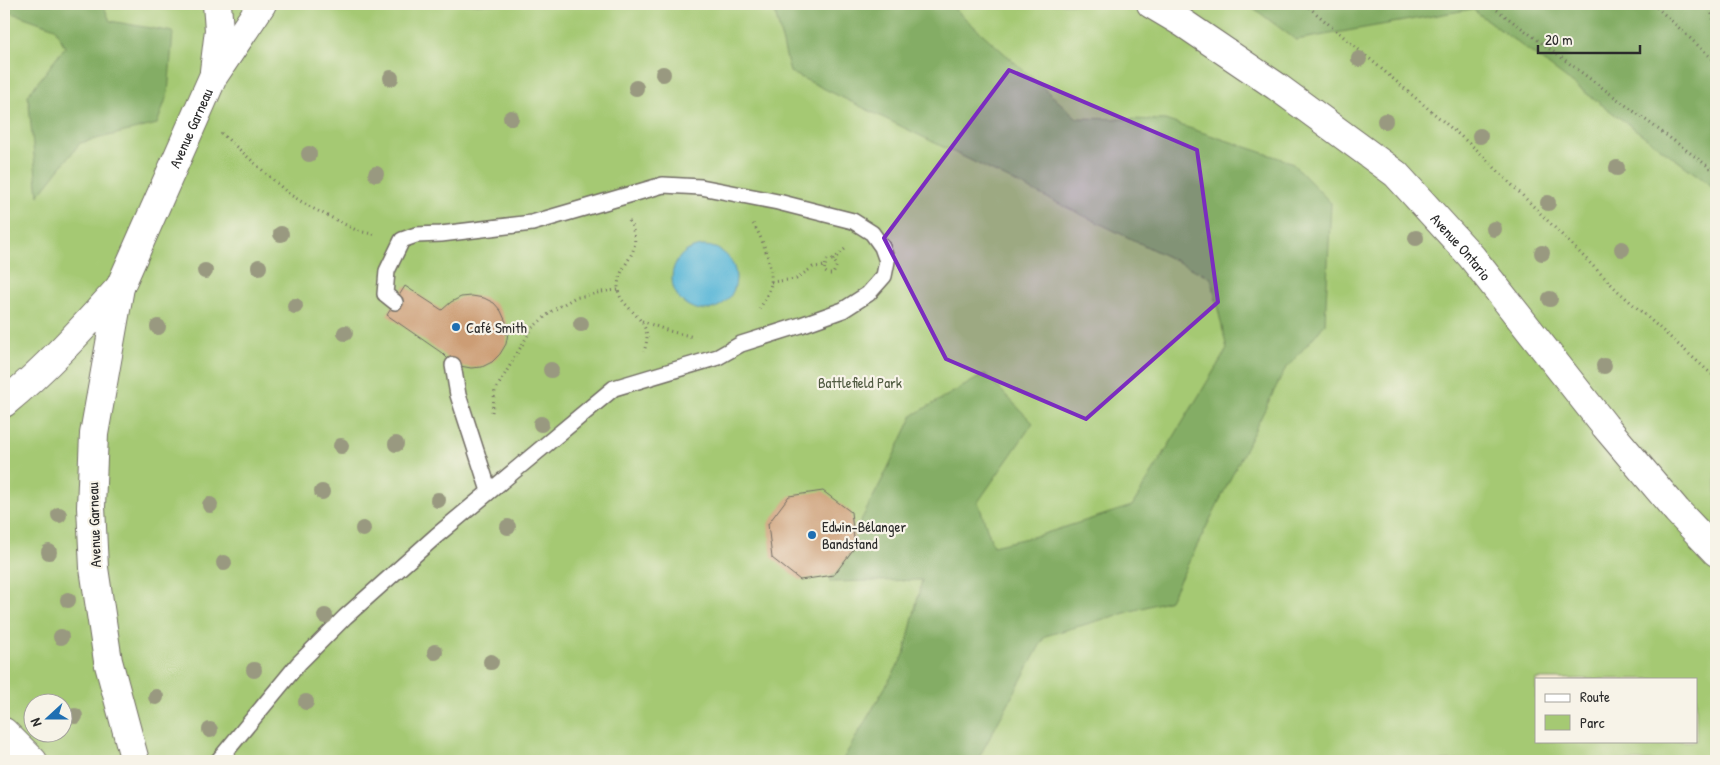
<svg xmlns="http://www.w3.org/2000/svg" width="1720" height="765" font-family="'Patrick Hand',sans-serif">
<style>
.green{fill:#a5c973;stroke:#687a4f;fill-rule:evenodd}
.forest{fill:#84ad65;stroke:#586c48}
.water{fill:#5ab7d8;stroke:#427182}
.building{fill:#cc9d75}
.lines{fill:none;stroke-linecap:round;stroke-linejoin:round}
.lane-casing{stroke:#716c64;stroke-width:18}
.street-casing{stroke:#716c64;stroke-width:30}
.path{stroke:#716c64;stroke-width:3;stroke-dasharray:1 4;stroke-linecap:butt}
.lane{stroke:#fff;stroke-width:15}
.street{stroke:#fff;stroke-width:28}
.tree{fill:#999980}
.marked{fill:#7b2cbf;fill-opacity:0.2;stroke:#7b2cbf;stroke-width:4;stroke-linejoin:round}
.poi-dot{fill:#1f6fb2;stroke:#f7f3e8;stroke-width:2}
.labels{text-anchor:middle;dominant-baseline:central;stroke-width:4.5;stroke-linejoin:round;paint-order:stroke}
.street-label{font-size:15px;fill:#2b2b2b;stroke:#f7f3e8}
.poi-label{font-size:15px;fill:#2b2b2b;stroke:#f7f3e8;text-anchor:start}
.park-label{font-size:15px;fill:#505a41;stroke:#f7f3e8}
</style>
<rect width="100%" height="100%" fill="#f7f3e8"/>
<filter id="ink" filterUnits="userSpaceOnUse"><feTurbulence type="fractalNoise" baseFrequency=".02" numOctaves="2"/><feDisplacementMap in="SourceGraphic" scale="10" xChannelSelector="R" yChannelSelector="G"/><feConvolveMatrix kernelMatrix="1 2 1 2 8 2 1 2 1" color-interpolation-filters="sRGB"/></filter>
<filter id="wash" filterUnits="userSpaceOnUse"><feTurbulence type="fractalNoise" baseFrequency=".0096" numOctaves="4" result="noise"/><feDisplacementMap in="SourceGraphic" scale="20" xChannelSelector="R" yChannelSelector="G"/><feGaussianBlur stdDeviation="1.12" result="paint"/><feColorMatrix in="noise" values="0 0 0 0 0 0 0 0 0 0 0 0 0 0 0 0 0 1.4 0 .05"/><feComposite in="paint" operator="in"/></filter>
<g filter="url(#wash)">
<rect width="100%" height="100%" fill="#f3e5cd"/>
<path class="green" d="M4 4H1583L1716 101V761H4ZM1536 679H1696V741H1536ZM32 702H62V732H32Z"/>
<g class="forest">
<polygon points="4,4 103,4 110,21 173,32 168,93 157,124 80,143 38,196 28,95 65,47 55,28 4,10"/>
<polygon points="773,4 949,4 1077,118 1165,120 1291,162 1331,203 1325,324 1284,371 1170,600 1045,636 977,761 842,761 904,655 922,580 829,582 883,478 913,415 985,374 1033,423 978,502 993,546 1040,535 1132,506 1227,349 1211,278 790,72"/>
<polygon points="1248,4 1716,4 1716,189 1472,9 1296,40"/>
</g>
<circle class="water" cx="704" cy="278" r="32"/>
<g id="blocks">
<g class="building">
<polygon points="405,286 442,310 451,302 461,297 472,296 484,298 494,303 501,311 506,322 508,333 506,344 500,354 492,362 482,367 471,368 460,366 450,361 442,353 387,315"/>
<polygon points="823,491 851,512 855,547 834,575 800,580 772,558 768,524 789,496"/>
</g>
</g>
</g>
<g filter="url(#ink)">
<use href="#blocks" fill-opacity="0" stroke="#716c64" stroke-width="1"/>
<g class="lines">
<defs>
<g id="lane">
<polyline points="453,365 458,395 489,491"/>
<polyline points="218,761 299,663 345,617 436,536 614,388 718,357 741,344 801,325 843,310 868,294 884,276 887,261 882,247 872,233 853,221 778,202 701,187 663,185 532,223 441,234 416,235 402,240 387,271 385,294 395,302"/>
</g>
<g id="street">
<path id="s1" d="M1151 4 1183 23 1276 86 1396 174 1471 256 1605 426 1677 511 1716 552"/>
<polyline points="214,71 219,30 217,4"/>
<path d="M4 403C46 369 83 328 120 287"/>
<polyline points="4,732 33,761"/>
<path id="s2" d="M135 761 108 661 94 568 91 507 94 434 120 287 213 77 262 4"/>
</g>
</defs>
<use href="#lane" class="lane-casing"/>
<use href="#street" class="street-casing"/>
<g class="path">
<polyline points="1305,4 1477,150 1618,291 1716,378"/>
<polyline points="1489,4 1716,172"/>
<polyline points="1653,4 1716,62"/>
<polyline points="1709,4 1716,28"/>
<polyline points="221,133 289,194 312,208 358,231 377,235"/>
<path d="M629 221C647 255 617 261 618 289 619 306 646 316 647 337 647 342 645 348 644 352"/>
<path d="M753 224C762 236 773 267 771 283 770 291 763 304 758 311"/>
<polyline points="833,260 847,247"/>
<polyline points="771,282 796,279 813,267 825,266 824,271 828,274 833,274 837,265 833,260 827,260 825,266"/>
<polyline points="642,321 669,331 694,337"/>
<polyline points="508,333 532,328 552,311 574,298 607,291 618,290"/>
<polyline points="492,412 495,391 532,328"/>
</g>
<use href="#lane" class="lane"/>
<use href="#street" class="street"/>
</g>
<g class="tree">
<circle cx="1359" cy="59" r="8"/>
<circle cx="663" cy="74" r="8"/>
<circle cx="391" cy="78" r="8"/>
<circle cx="636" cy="88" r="8"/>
<circle cx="511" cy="118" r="8"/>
<circle cx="1385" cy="121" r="8"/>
<circle cx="1480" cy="136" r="8"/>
<circle cx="309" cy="154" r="8"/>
<circle cx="1617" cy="168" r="8"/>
<circle cx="376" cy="174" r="8"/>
<circle cx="1548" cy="203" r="8"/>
<circle cx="1494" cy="229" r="8"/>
<circle cx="281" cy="234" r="8"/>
<circle cx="1416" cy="238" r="8"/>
<circle cx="1622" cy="249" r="8"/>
<circle cx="1542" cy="253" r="8"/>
<circle cx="259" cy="267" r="8"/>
<circle cx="205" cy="271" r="8"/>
<circle cx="1550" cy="299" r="8"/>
<circle cx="295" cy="306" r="8"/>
<circle cx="581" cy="324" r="8"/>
<circle cx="158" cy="327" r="8"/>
<circle cx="345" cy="333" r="8"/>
<circle cx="1604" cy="366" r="8"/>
<circle cx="551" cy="370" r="8"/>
<circle cx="541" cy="424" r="8"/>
<circle cx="396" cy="444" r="8"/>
<circle cx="341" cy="446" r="8"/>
<circle cx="322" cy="492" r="8"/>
<circle cx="438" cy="500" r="8"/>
<circle cx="210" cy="505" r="8"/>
<circle cx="59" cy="515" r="8"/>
<circle cx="508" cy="527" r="8"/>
<circle cx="363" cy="529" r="8"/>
<circle cx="49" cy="552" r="8"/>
<circle cx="224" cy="563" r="8"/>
<circle cx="68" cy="600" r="8"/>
<circle cx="325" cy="616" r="8"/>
<circle cx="61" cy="637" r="8"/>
<circle cx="435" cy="652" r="8"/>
<circle cx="491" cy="662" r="8"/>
<circle cx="254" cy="670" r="8"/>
<circle cx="156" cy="697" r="8"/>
<circle cx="306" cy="702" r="8"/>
<circle cx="75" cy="716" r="8"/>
<circle cx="210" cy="730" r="8"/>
</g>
</g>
<path class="marked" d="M1009 70 1197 150 1218 302 1086 419 946 359 884 238Z"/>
<g class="poi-dot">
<circle cx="456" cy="327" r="5"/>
<circle cx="812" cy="535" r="5"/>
</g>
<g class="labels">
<g class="street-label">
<text stroke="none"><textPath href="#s2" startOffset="655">Avenue Garneau</textPath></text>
<text stroke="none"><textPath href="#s1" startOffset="396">Avenue Ontario</textPath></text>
<text transform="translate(94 525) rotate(-92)">Avenue Garneau</text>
</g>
<g class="poi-label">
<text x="466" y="327">Café Smith</text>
<text x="822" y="526">Edwin-Bélanger<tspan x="822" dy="17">Bandstand</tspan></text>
</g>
<g class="park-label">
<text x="860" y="382">Battlefield Park</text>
</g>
</g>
<rect width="1720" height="765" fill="none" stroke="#f7f3e8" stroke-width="20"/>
<rect x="1535" y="678" width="162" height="65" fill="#f7f3e8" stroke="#a5a39c"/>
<rect x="1545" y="694" width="25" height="8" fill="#ffffff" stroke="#a5a39c"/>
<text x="1580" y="702" font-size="15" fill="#2b2b2b">Route</text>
<rect x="1545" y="715" width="25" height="15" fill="#a5c973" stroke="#a5a39c"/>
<text x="1580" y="728" font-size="15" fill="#2b2b2b">Parc</text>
<g transform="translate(48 718) rotate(249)"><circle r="24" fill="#f7f3e8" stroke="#a5a39c"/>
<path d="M0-4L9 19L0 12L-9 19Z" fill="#1f6fb2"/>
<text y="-8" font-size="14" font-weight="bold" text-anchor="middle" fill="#2b2b2b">N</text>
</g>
<path d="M1538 45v8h102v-8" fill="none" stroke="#2b2b2b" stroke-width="2.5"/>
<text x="1545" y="45" font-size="15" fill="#2b2b2b" stroke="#f7f3e8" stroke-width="4" paint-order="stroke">20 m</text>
</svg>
